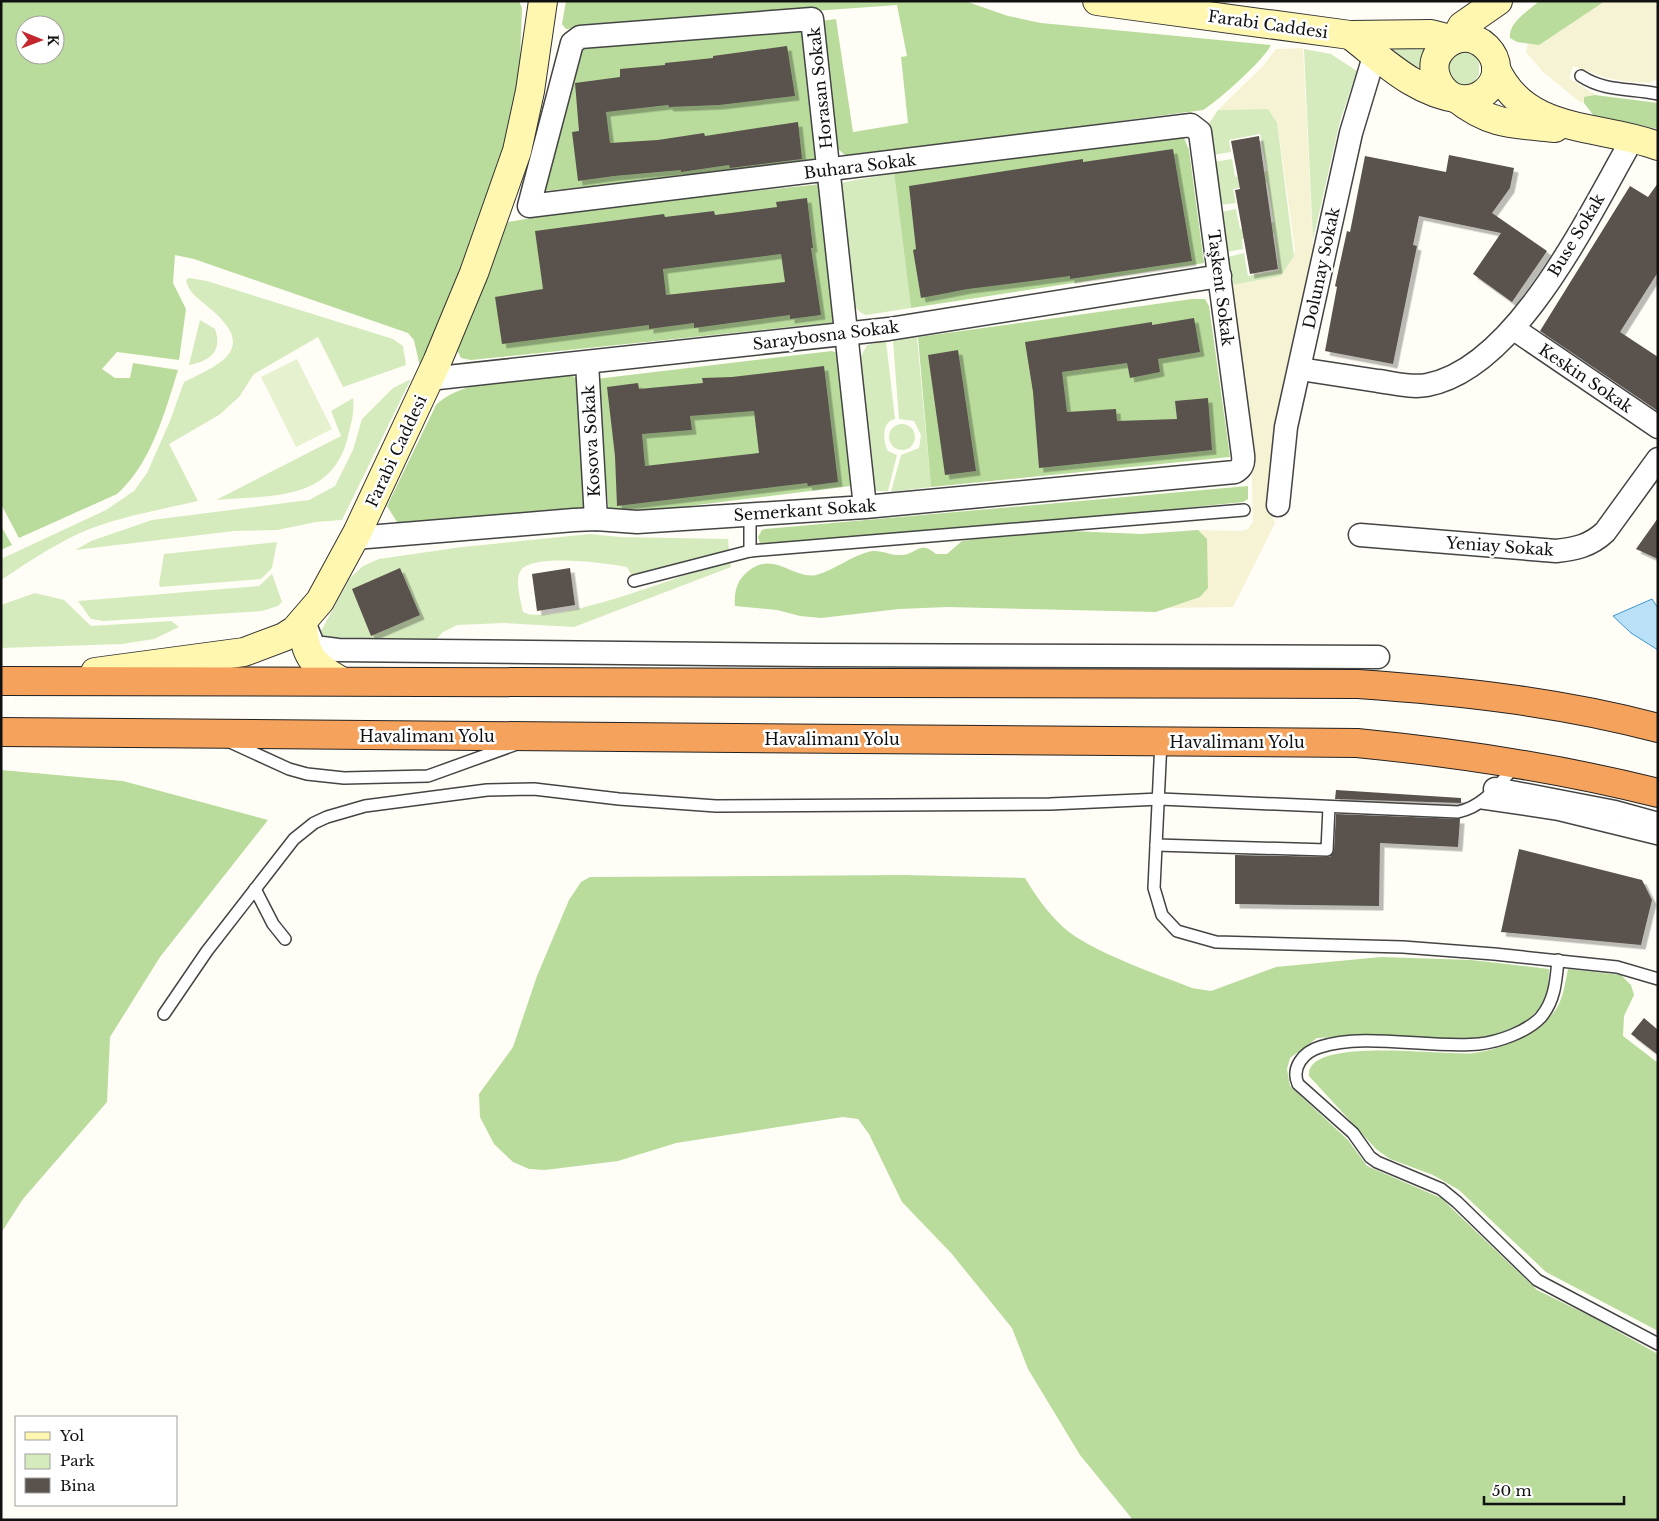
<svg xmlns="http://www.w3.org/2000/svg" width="1659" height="1521" font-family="'Libre Baskerville',serif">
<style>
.farmland{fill:#f6f3d4}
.green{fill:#d5ebbd}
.forest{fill:#b9dc9c;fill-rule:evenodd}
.pitch{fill:#e6f2cf}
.water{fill:#b9e0f7;stroke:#3f96cf}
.building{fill:#5a524d;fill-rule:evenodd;filter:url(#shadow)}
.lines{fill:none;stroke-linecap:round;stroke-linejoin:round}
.lane-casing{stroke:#444;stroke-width:14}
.street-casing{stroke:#444;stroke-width:25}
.secondary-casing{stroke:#333;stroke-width:30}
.highway-casing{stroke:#222;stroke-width:30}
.lane{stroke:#fff;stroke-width:11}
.street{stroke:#fff;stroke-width:22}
.secondary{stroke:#fff6b0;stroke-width:28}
.highway{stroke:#f5a25d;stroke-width:28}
.labels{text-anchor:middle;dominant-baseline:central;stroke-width:5;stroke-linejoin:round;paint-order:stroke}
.street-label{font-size:16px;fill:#111;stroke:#fff}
</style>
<defs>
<filter id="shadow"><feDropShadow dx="4.5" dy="4.5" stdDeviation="0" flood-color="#0004"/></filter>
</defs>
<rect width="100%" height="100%" fill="#fffdf5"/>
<g class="farmland">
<polygon points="1561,1 1658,1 1658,78 1650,83 1623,81 1607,78 1573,66 1569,78 1604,100 1597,106 1580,102 1543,72 1526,52 1533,20"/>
<polygon points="1303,48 1313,246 1270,494 1271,514 1275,523 1233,607 1168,608 1198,530 1241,531 1248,529 1253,522 1251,444 1232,285 1281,276 1294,256 1295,250 1277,121 1268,109 1218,110 1263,66 1276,49"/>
</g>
<g class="green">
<polygon points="1429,45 1423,73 1393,50 1394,46"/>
<polygon points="1304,49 1331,54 1357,71 1340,121 1313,240"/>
<path d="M1462 49 1474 52 1479 63V75L1469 88 1453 86C1447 66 1445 63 1462 49Z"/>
<polygon points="1268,109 1277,122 1294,256 1281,276 1232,285 1228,257 1244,253 1248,276 1279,270 1274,233 1242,239 1243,249 1227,252 1221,212 1236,209 1240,229 1274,222 1267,182 1233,189 1236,203 1220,205 1214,162 1232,159 1235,177 1267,171 1260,134 1229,140 1231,152 1213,155 1208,125 1218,110"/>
<path d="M894 173 911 308 866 315C856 311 854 306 851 296L840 183Z"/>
<path d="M189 278 207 281 393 339 403 346 406 365 343 387 318 337 254 374 239 397 219 415 169 444 198 501C159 510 117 517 80 533 52 546 27 563 1 580V559L106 510 134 491 147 473 170 421 184 382C225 362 258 347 207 306 199 299 188 292 186 280Z"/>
<path d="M200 320 215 329C223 352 209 361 189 365Z"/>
<polygon points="917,337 931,487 891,492 901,455 919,448 921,435 914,421 899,419 893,341"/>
<path d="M886 341 895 419C881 422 883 441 888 451L897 455 888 491H873L860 358 867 345Z"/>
<polygon points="411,379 342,520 316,522 277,530 234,531 75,550 91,541 152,520 309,500 335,486 353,450 362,419 393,388"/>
<path d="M353 398C355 411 351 424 348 436 333 502 271 495 216 500L341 436 331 411Z"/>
<circle cx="902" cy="437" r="13"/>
<path d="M590 534 620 537 728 539 729 551 632 576 627 567C607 563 534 553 521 570 514 580 521 601 523 612 551 628 694 571 730 559L731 567 574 627 504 623 457 625 443 632 431 645 314 644 350 578 363 566 379 559 462 547Z"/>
<polygon points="277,542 272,568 261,579 160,587 159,584 164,554"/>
<polygon points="272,574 282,602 278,606 262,611 103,621 91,619 78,601 259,586"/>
<polygon points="35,593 64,600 91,626 171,621 179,627 154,639 122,644 1,648 1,605"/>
</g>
<g class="forest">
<path d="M1 1H519L522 8 519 89 494 189 420 367 414 340 408 333 194 259 175 255 173 283 186 309 179 360 117 352 102 369 115 378H130L133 363 178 370C165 412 151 464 117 494L19 538 1 504ZM25 25H55V55H25Z"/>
<path d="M566 1H965L1008 16 1041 23 1271 45C1264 60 1218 101 1203 110L847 157 837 148 821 21 836 19 853 132 908 123 901 57 907 56 897 5 566 29 562 24Z"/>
<path d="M1539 1H1605L1539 45 1517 42 1510 38C1508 22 1529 11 1539 1Z"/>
<polygon points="805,28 817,163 544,191 577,55 584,49 600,45"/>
<polygon points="1595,95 1658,103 1658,129 1594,116 1584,103 1584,97"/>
<polygon points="1171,136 1184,138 1189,150 1204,263 911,308 894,173"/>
<polygon points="822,184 838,322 471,360 461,358 457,350 508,222 585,209"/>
<polygon points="1192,299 1205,299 1209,306 1230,457 931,487 918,337"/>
<polygon points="832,351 837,353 851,486 615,515 609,513 596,379"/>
<path d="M570 374 577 379 586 510 402 525 397 522 387 506 436 405C462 378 533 377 570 374Z"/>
<polygon points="1248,486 1248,499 1243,502 1027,524 765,545 760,543 758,537 762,530 765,529"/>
<polygon points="1,526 12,545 1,550"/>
<path d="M1198 530 1207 539 1208 588 1200 597 1156 612 948 607 899 609 821 618 800 616 777 610 735 606C734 595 736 583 744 575 772 547 792 580 816 575 835 570 852 555 872 551 883 550 891 556 902 555 918 554 919 540 936 554H947L962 541 976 539 1071 531 1141 534Z"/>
<polygon points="1,770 123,781 268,820 160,957 110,1037 107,1102 23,1199 1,1233"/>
<path d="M905 875 1025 878C1036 896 1047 912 1063 927 1089 951 1157 974 1192 988L1211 991 1276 967 1381 957 1471 960 1549 969 1548 991 1545 1003 1525 1022 1495 1035 1464 1039 1372 1035 1317 1038 1290 1058 1287 1069 1290 1086 1348 1140 1367 1166 1441 1198 1537 1290 1592 1317 1658 1354V1520H1133L1080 1455 1028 1369 1012 1328 951 1253 902 1202 869 1134 858 1119 843 1117 676 1143 618 1161 545 1170 529 1169 513 1162 494 1144 480 1117 479 1094 513 1047 537 976 569 900 581 882 590 877Z"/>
<path d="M1568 969 1621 975 1631 985 1634 995 1624 1016 1623 1036 1658 1063V1331L1546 1272 1459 1190 1433 1175 1390 1159 1376 1149 1309 1076C1305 1035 1449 1057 1474 1053 1503 1049 1536 1035 1554 1012 1563 1001 1565 983 1568 969Z"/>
</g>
<polygon class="pitch" points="297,359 332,429 296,447 261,377"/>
<polygon class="water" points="1652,599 1658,608 1658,650 1631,633 1613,616"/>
<g class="building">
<polygon points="787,46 795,96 719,105 669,107 668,105 606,112 610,143 658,140 704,133 705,136 798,122 802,159 730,168 729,165 681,172 681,170 614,176 578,181 572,132 579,131 575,83 620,77 620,69 665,65 665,63 713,58 713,56"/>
<polygon points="1259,136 1278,269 1250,274 1235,190 1240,189 1231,141"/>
<polygon points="1173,149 1192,261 1070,279 1070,276 968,289 921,298 913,250 916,249 909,186 1083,159 1083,162"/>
<polygon points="1449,155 1514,168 1510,188 1492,213 1547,251 1512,302 1473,274 1501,233 1419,216 1413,245 1417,246 1393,364 1325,351 1337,287 1335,286 1347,231 1350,232 1365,156 1446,172"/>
<polygon points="1658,183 1658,272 1620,332 1658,357 1658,411 1540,331 1630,186 1648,197"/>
<path d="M807 198 813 248H811L821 315 790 319V315L694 328V323L649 329V325L502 344 495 297 543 289 535 231 664 214 665 217 714 211 715 215 777 207 776 202ZM781 254 785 282 666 295 663 269Z"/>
<polygon points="1194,318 1200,352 1158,359 1160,372 1130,378 1127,363 1062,372 1067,412 1116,409 1117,421 1177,419 1175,401 1208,398 1212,450 1039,468 1033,392 1025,342 1152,322 1152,325"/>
<polygon points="958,350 976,471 945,475 928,355"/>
<path d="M824 366 838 482 808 486 807 483 617 506 615 456 607 387 638 383 639 389 703 383 702 378 732 377ZM754 411 759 453 645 466 642 434 692 430 690 416Z"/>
<polygon points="1658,518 1658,559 1636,549"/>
<polygon points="400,568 420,615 371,636 352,589"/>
<polygon points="570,568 575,605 537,611 532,574"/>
<polygon points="1336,790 1461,798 1461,803 1335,799"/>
<polygon points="1336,814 1460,819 1458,847 1380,843 1379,906 1235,904 1235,855 1330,857 1334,850"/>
<polygon points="1519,849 1642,880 1652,900 1641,945 1501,932"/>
<polygon points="1644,1018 1658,1030 1658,1055 1631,1034"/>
</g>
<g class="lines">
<defs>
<g id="lane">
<path d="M1581 76C1605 92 1631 88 1658 94"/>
<polyline points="750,514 750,551"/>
<polyline points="634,581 750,551 1244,510"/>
<polyline points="1161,741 1154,888 1162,915 1177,931 1216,942 1403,947 1494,954 1617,967 1658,979"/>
<polyline points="230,742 289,769 307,774 344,778 428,776 514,745"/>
<polyline points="1482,803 1556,814 1658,839"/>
<polyline points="1156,845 1327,850 1329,807"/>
<polyline points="255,889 273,924 285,939"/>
<path d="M1558 960C1556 981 1555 1000 1541 1017 1527 1032 1498 1042 1479 1044 1430 1049 1365 1032 1320 1047 1303 1052 1291 1068 1298 1084L1353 1133 1370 1157 1377 1162 1441 1189 1457 1202 1537 1280 1658 1344"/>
<path d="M164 1014 207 951 294 839 314 823 327 817 365 806 487 790 534 789 619 799 716 806 1050 804 1160 799 1458 812C1485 806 1498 785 1516 765"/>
</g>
<g id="street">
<polyline points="1514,329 1658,427"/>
<polyline points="587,363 596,519"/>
<path d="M1300 369C1326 373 1352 377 1378 381 1394 383 1411 388 1427 385 1518 368 1590 212 1633 138"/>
<polyline points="429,379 889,329 1220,276"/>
<polyline points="1278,505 1286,427 1351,133 1379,40"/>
<path d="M1360 535 1556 551C1575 549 1590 546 1605 532L1658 459"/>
<path d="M355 538 574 520 596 519 637 522 865 507 1235 472C1242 468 1244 464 1243 455L1200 132 1191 125 529 206 572 43 580 37 812 19 865 507"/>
<polyline points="306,627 314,647 338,650 815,655 1378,657"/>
<polyline points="1495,789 1615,812 1658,824"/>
</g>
<g id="secondary">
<polyline points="1097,1 1350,35 1431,34 1454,40"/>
<path d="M1350 35C1384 61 1415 93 1460 99 1469 100 1478 98 1485 92 1518 64 1471 15 1441 50 1428 65 1436 86 1451 96"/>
<polyline points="1455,39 1462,26 1498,1"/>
<path d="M1496 69C1526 135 1600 124 1658 146"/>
<path d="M1456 98C1490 125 1513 124 1555 128"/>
<path d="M303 621C303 655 313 665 341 681"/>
<polyline points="95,672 244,652 284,637 295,630 320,601 357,533 437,362 474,273 517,151 530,91 543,1"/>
</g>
<g id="highway">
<path d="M1 681 1358 684C1459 691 1560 702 1658 728"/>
<path d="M1 732 1357 743C1458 753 1559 768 1658 793"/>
</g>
</defs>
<use href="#lane" class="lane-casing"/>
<use href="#street" class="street-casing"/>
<use href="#secondary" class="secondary-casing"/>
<use href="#highway" class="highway-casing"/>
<use href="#lane" class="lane"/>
<use href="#street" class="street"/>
<use href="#secondary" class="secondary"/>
<use href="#highway" class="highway"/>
</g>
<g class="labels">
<g class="street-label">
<text transform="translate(1268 24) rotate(8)">Farabi Caddesi</text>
<text transform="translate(820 88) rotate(-96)">Horasan Sokak</text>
<text transform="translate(860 166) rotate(-7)">Buhara Sokak</text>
<text transform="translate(1576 235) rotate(-59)">Buse Sokak</text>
<text transform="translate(1321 268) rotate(-78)">Dolunay Sokak</text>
<text transform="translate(1221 288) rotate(83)">Taşkent Sokak</text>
<text transform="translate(826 335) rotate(-7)">Saraybosna Sokak</text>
<text transform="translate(1586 378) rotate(34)">Keskin Sokak</text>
<text transform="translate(591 441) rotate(-93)">Kosova Sokak</text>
<text transform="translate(396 451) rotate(-65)">Farabi Caddesi</text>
<text transform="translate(805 510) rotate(-4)">Semerkant Sokak</text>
<text transform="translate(1500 546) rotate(4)">Yeniay Sokak</text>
<text x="427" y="736">Havalimanı Yolu</text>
<text x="832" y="739">Havalimanı Yolu</text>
<text x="1237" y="742">Havalimanı Yolu</text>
</g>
</g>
<rect width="1659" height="1521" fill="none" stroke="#111111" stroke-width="5"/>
<rect x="15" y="1416" width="162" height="90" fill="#ffffff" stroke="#a0a0a0"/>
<rect x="25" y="1432" width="25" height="8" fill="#fff6b0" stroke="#a0a0a0"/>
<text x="60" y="1441" font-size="15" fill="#111111">Yol</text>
<rect x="25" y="1454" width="25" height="15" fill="#d5ebbd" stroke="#a0a0a0"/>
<text x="60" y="1466" font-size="15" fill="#111111">Park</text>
<rect x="25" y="1478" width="25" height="15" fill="#5a524d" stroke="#a0a0a0"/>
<text x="60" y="1491" font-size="15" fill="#111111">Bina</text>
<g transform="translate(40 40) rotate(91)"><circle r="24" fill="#ffffff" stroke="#a0a0a0"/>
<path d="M0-4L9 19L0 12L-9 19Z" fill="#c4262e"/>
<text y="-8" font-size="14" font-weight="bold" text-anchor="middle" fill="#111111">K</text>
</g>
<path d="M1484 1496v8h140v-8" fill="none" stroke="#111111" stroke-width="2.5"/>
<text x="1492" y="1496" font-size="15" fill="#111111" stroke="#ffffff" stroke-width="4" paint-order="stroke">50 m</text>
</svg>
